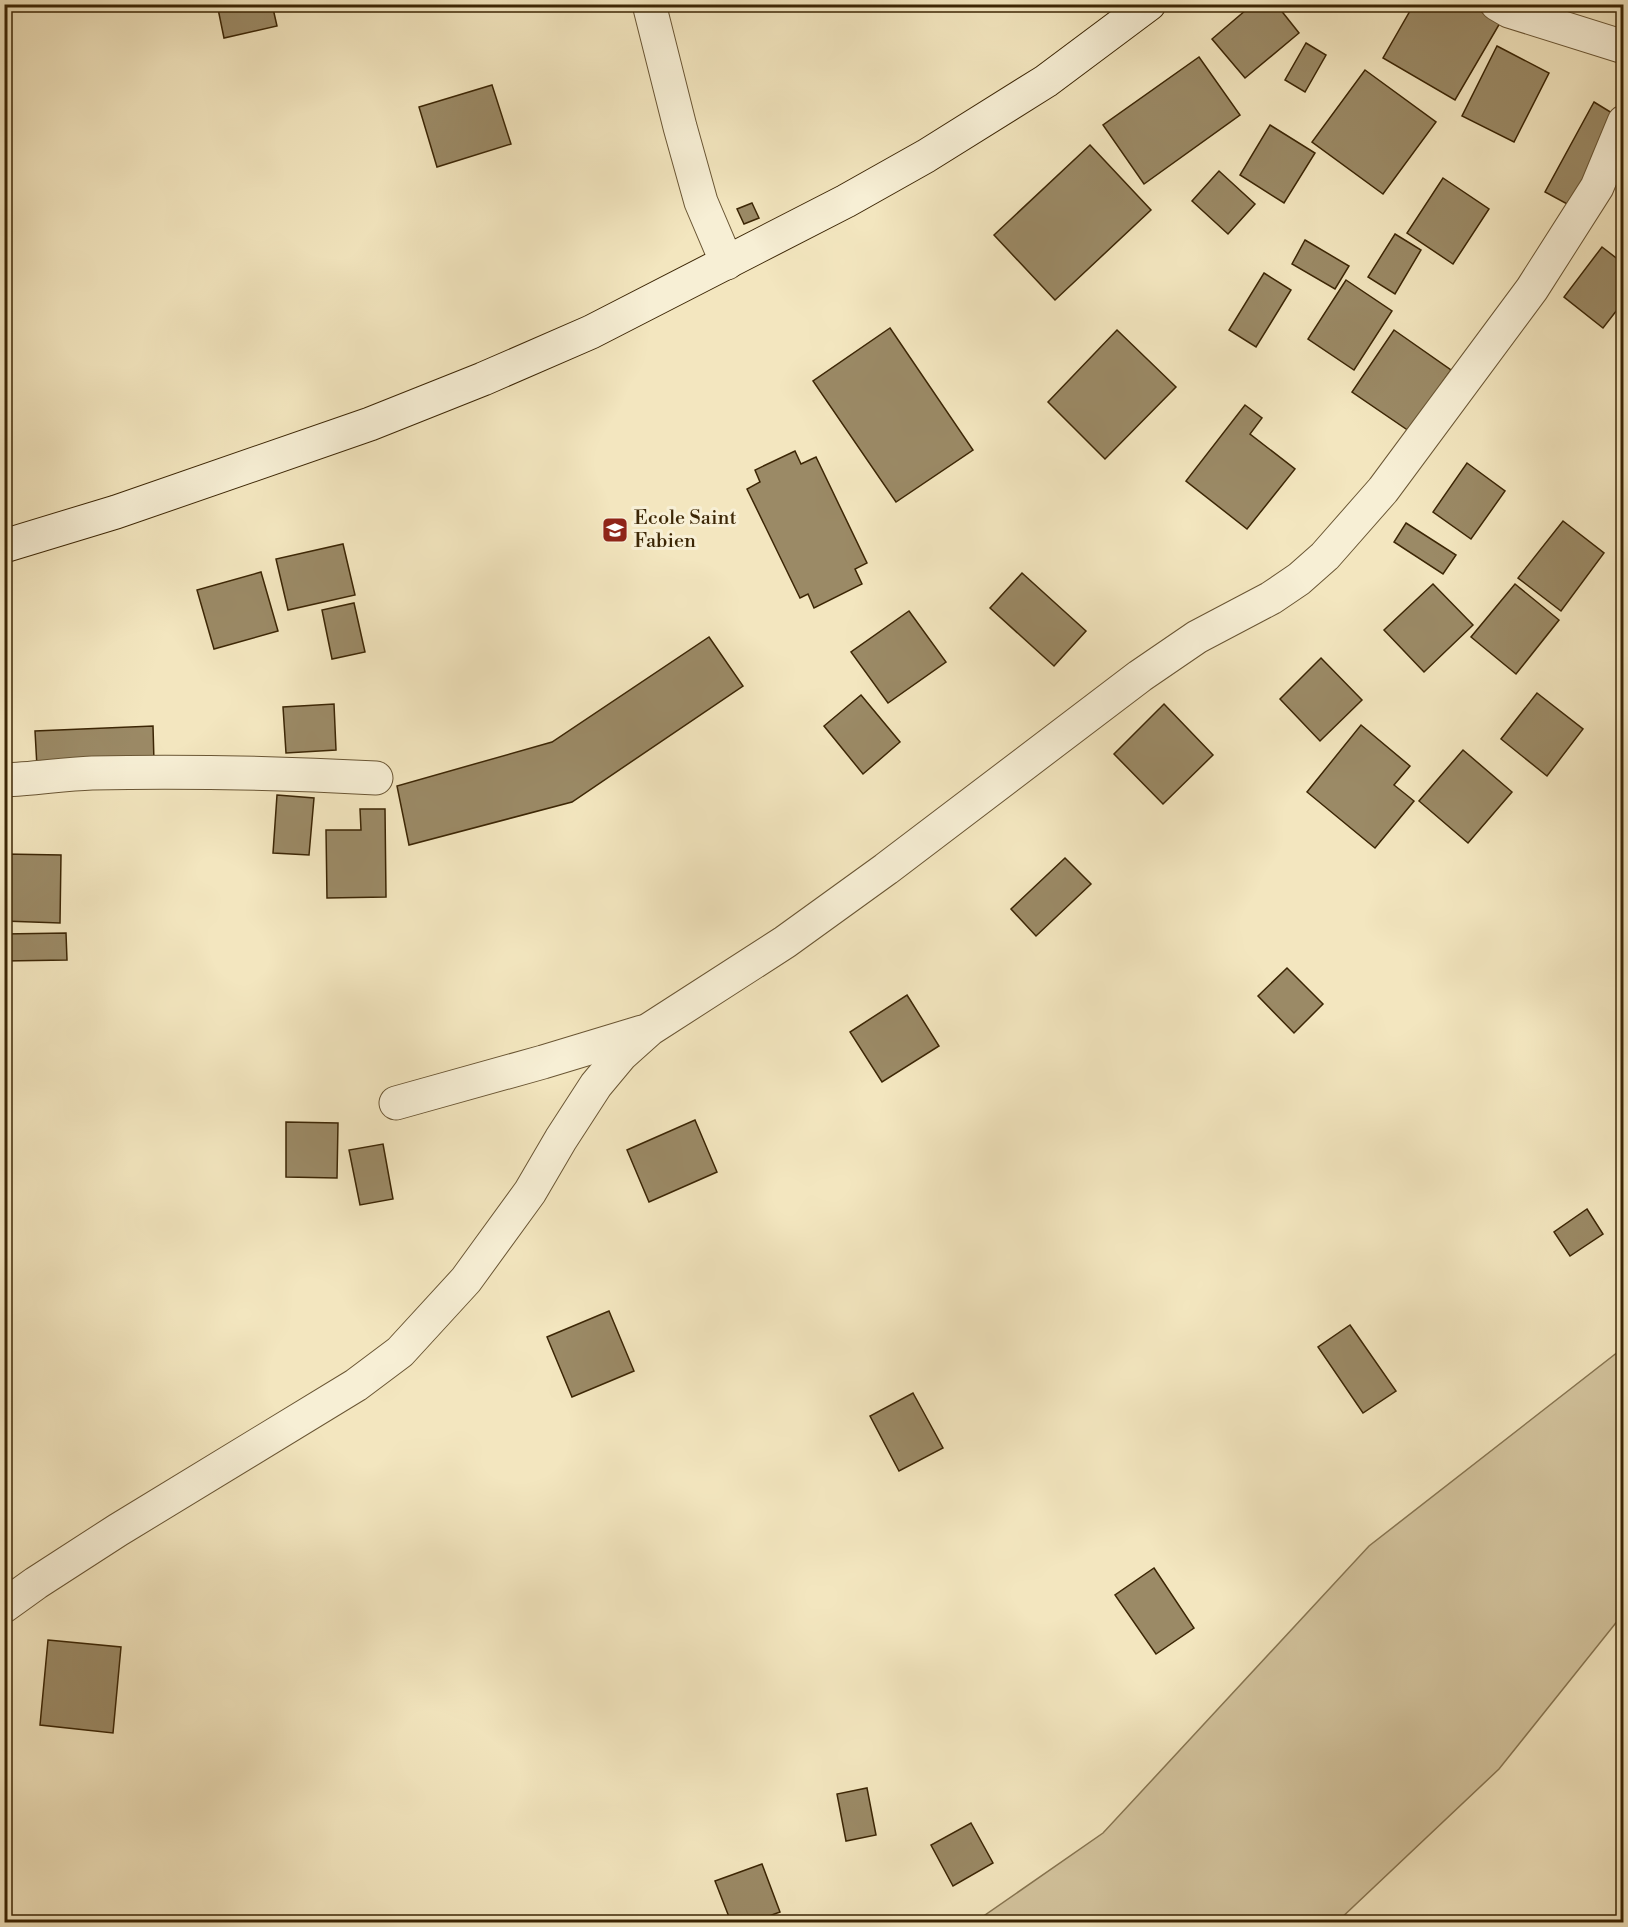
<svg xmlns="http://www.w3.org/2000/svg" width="1628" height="1927" font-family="'Libre Bodoni',serif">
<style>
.green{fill:#d4c59f;stroke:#887652;stroke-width:1.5}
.building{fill:#9b8a66;stroke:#3c2605;stroke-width:1.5}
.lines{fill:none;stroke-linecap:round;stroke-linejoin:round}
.street-casing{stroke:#6a5634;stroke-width:35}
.secondary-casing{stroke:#3c2605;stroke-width:35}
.street{stroke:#f7efd5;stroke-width:33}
.secondary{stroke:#f7efd5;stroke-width:33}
.labels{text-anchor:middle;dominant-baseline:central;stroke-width:6;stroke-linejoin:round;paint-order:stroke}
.poi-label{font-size:20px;fill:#3c2605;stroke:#f7efd5;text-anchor:start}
</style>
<rect width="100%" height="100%" fill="#f3e6bf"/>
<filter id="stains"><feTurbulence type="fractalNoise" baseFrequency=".00333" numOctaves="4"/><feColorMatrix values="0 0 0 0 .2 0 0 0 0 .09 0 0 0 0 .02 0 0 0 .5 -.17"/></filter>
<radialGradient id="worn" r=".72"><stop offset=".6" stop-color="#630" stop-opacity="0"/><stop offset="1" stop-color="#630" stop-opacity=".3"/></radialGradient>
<polygon class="green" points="1623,1348 1623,1614 1499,1769 1337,1922 975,1922 1103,1833 1369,1546"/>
<g class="building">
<polygon points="217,4 272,4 277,26 224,38"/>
<polygon points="1253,4 1276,4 1299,33 1245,78 1212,39"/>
<polygon points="1414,4 1469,4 1500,23 1455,100 1383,58"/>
<polygon points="1306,43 1326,55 1305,92 1285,80"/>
<polygon points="1497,46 1549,73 1514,142 1462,116"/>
<polygon points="1199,57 1240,115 1144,184 1103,125"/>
<polygon points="1365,70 1436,122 1383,194 1312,142"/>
<polygon points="492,85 511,144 437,167 419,107"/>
<polygon points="1594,102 1617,116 1569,205 1545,192"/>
<polygon points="1270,125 1315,153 1284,203 1240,175"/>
<polygon points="1090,145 1151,210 1055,300 994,235"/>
<polygon points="1219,171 1255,204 1228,234 1192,201"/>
<polygon points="1443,178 1489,209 1453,264 1407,233"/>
<polygon points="752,203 759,218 744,224 737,209"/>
<polygon points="1395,234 1421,250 1395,294 1368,277"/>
<polygon points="1305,240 1349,266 1335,289 1292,264"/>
<polygon points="1602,247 1624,264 1624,301 1603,328 1564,297"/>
<polygon points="1264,273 1291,290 1256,347 1229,330"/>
<polygon points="1346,280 1392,311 1354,370 1308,339"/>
<polygon points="890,328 973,450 896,502 813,381"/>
<polygon points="1117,330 1176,387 1105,459 1048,402"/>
<polygon points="1394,330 1451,370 1409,431 1352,392"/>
<polygon points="1245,405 1262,418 1250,434 1295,469 1247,529 1186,481"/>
<polygon points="795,451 801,464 816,457 867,563 855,569 862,584 814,608 808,594 800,598 747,489 760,482 755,470"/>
<polygon points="1467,463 1505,491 1471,539 1433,512"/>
<polygon points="1563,521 1604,553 1561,611 1518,578"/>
<polygon points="1406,523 1456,555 1443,574 1394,542"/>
<polygon points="343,544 355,595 288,610 276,559"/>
<polygon points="261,572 278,631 214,649 197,590"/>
<polygon points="1022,573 1086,631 1054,666 990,608"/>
<polygon points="1433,584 1473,625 1424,672 1384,630"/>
<polygon points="1515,584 1559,620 1516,674 1471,637"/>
<polygon points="354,603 365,652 332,659 322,610"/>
<polygon points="909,611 946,662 888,703 851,652"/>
<polygon points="709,637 743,686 572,802 409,845 397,786 552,742"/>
<polygon points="1321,658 1362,700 1320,741 1280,699"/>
<polygon points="1537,693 1583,729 1547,776 1501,739"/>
<polygon points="861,695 900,742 863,774 824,726"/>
<polygon points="334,704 336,750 286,753 283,707"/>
<polygon points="1164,704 1213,755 1163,804 1114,754"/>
<polygon points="1361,725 1410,766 1394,785 1414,801 1375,848 1307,792"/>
<polygon points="153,726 154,762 37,767 35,731"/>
<polygon points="1463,750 1512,792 1468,843 1419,801"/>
<polygon points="277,795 314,798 309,855 273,853"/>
<polygon points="360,809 385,809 386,897 327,898 326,830 361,830"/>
<polygon points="4,854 61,855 60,923 4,921"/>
<polygon points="1065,858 1091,884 1036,936 1011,909"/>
<polygon points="66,933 67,960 4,961 4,934"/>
<polygon points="1287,968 1323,1004 1294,1033 1258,996"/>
<polygon points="907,995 939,1046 882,1082 850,1032"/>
<polygon points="695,1120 717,1172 649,1202 627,1150"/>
<polygon points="286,1122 338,1123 337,1178 286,1177"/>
<polygon points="383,1144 393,1199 360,1205 349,1150"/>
<polygon points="1587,1209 1603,1234 1570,1256 1554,1232"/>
<polygon points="609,1311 634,1371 572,1397 547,1337"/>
<polygon points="1350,1325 1396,1391 1363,1413 1318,1347"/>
<polygon points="913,1393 943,1448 899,1471 870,1416"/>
<polygon points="1154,1568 1194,1628 1156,1654 1115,1595"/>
<polygon points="48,1640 121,1647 113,1733 40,1725"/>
<polygon points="867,1788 876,1835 846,1841 837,1794"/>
<polygon points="971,1823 993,1863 953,1886 931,1845"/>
<polygon points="762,1864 780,1912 752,1922 731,1922 715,1881"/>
</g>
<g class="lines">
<defs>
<g id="street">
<polyline points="649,4 680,127 701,202 727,263"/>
<polyline points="1497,4 1509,11 1624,47"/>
<path d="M4 780C34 779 63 774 92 773 187 771 281 773 376 778"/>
<polyline points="396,1103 543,1062 642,1032"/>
<polyline points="4,1606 36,1583 118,1530 356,1385 400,1352 466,1280 530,1192 561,1139 596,1085 621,1055 650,1029 785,942 886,869 1140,676 1197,637 1271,598 1299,579 1325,556 1383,490 1532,289 1597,187 1624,122"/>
</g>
<polyline id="secondary" points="4,546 116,512 370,424 483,379 591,332 846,201 926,156 1046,81 1149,4"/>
</defs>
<use href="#street" class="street-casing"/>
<use href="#secondary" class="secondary-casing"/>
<use href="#street" class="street"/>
<use href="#secondary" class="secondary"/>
</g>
<defs>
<symbol id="school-square" viewBox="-11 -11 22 22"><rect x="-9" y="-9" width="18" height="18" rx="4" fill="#8f2418" stroke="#f7efd5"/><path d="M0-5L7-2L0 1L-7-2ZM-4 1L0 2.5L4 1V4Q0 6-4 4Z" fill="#fff"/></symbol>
</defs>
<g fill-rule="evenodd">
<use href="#school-square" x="600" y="515" width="30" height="30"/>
</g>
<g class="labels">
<g class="poi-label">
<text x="634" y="518">Ecole Saint<tspan x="634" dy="23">Fabien</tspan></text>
</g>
</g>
<rect width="1628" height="1927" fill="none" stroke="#f3e6bf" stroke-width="24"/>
<rect x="6" y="6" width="1616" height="1915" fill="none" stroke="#3c2605" stroke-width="3"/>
<rect x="12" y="12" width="1604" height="1903" fill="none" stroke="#3c2605" stroke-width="1.5"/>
<rect width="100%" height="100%" filter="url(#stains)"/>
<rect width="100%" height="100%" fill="url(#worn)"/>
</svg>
